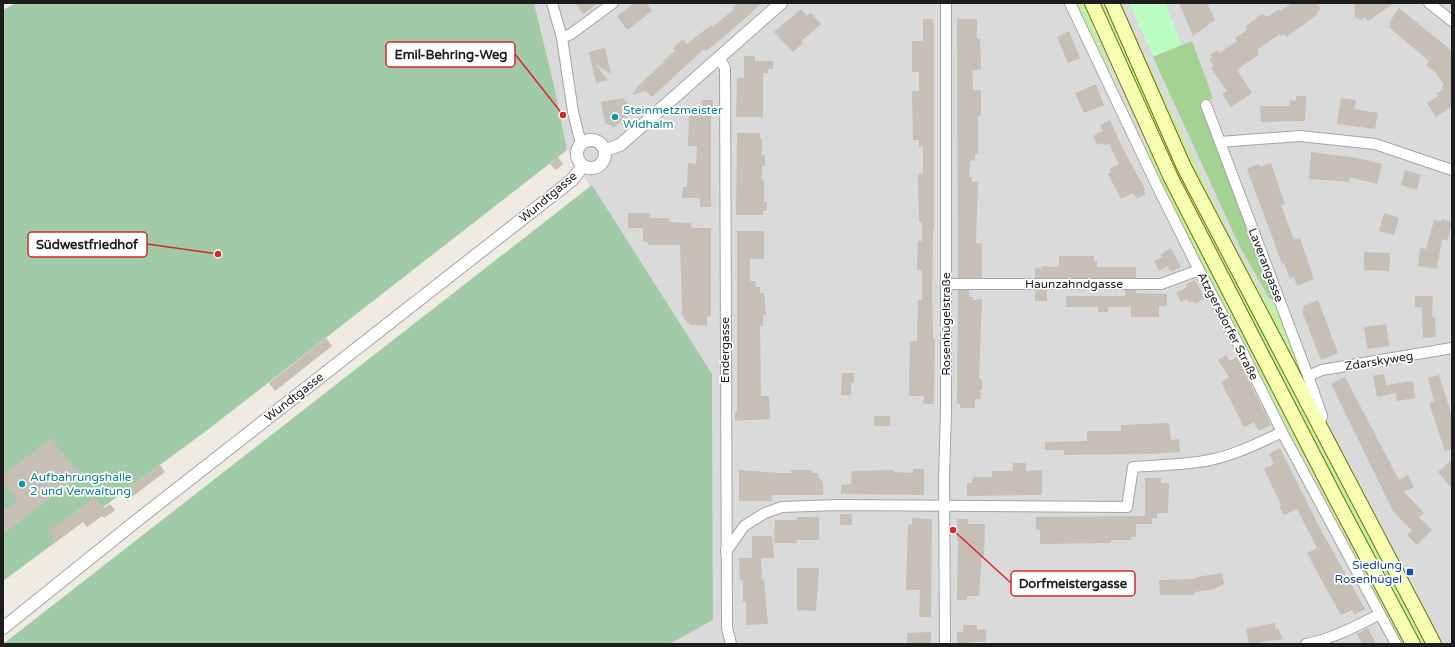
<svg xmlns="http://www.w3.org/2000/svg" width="1455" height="647" font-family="'Varela Round',sans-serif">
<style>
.residential{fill:#dbdada}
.grass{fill:#c4eea3}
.forest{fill:#a3d293}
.cemetery{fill:#a1caa9}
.park{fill:#bafdc3}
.building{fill:#c7beb5}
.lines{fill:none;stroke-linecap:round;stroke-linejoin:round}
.minor-casing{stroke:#a4a4a4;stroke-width:12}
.tertiary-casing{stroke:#a4a4a4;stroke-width:14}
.secondary-casing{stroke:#657800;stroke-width:16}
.minor{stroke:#fff;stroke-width:10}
.tertiary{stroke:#fff;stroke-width:12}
.secondary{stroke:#f7feb1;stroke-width:14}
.culture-dot{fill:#0f9aa8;stroke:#fff;stroke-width:1.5}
.transit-dot{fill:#1a4fb4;stroke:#fff;stroke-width:1.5}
.labels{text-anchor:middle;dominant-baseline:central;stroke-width:3.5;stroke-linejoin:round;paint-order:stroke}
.culture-label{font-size:12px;fill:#0d838f;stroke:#fff;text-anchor:start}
.street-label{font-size:12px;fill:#1d1d1d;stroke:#fff}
.transit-label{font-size:12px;fill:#164399;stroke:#fff;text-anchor:end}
.leader{fill:none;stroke:#d62828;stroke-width:1.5}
.callout-dot{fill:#d62828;stroke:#fff;stroke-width:1.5}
.callout{fill:#fff;stroke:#d62828;stroke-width:1.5}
.callout-label{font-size:13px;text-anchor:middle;font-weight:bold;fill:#1d1d1d}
</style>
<rect width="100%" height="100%" fill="#efebe2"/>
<polygon class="residential" points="534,3 1452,3 1452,644 669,644 713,620 712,374 567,150 555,90"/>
<g class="grass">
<polygon points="1077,3 1084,3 1115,83 1113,83"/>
<polygon points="1097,3 1102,3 1200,213 1427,644 1421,644 1196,216"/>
<polygon points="1116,3 1120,3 1234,245 1266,299 1270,303 1275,303 1310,393 1308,394 1181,147"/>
<path d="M1142 142 1154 156 1216 282 1407 644H1403C1315 477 1223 312 1142 142Z"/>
</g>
<polygon class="forest" points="1192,41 1213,98 1203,102 1279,302 1269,298 1239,245 1153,57"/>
<g class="cemetery">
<polygon points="16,3 534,3 555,90 567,150 210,428 3,581 3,10"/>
<polygon points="592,185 712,374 713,620 669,644 3,644"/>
</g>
<polygon class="park" points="1129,3 1165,3 1182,44 1153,56"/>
<g class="building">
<polygon points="575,3 598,3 583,14"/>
<polygon points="635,3 646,3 652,11 627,30 617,16"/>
<polygon points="737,3 762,3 725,36 706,51 704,49 652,97 646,91 632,95 638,86 664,62 663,61 675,51 673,48 683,39 687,44 711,25 713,27 734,9 733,7"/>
<polygon points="1179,3 1207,3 1215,20 1193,36"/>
<polygon points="1292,3 1317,3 1321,9 1317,12 1318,14 1286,37 1284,34 1281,36 1280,34 1258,49 1258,55 1237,70 1252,93 1231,107 1222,94 1227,91 1211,68 1214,66 1209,59 1212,58 1210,55 1218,50 1219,53 1237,41 1235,38 1247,30 1246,26 1262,14 1267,17 1279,9 1280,11"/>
<polygon points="1354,3 1394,3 1368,21 1365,17 1361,20 1355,17"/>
<polygon points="1399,8 1452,51 1452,106 1436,117 1427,103 1438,96 1436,94 1443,89 1442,87 1444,85 1436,73 1426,65 1429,61 1389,27 1390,25 1390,21"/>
<polygon points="801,9 807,16 811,13 821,24 801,41 803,43 793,52 774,32"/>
<polygon points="923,19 933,19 933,23 934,23 934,230 933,230 932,292 933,338 935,338 934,404 923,404 924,396 909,396 910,341 917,341 918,300 922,300 922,270 917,270 918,241 922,241 922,222 919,222 918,176 919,173 923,173 923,147 919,147 919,140 913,140 912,91 919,91 919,72 912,72 912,41 923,41"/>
<polygon points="957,19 977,19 977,39 980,39 981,69 972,71 973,90 981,90 981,116 978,116 978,154 975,154 975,160 970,161 969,177 972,177 972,182 978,181 976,243 982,243 982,278 958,278"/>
<polygon points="1069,31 1080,58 1068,63 1057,37"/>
<polygon points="605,48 611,74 595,64 608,80 596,83 589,52"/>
<polygon points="744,56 755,56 755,61 773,61 773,69 768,69 768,73 763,73 763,117 736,117 737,78 744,78"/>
<polygon points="1096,84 1104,105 1084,113 1075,93"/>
<polygon points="1296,96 1306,96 1305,121 1261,122 1260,106 1290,106 1290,100 1296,101"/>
<polygon points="623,98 634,111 614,127 605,123 601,102"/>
<polygon points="1341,98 1356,100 1354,109 1378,113 1375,129 1337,124"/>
<polygon points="702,100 713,100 712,117 711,117 711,207 700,207 700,198 682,198 683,187 687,187 688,163 696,164 697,146 688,146 689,111 701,111"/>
<polygon points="1110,120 1121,145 1145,189 1144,191 1146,194 1137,199 1133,193 1121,199 1108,174 1111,172 1109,169 1119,164 1109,144 1104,145 1103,143 1097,145 1093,136 1103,131 1100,125"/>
<polygon points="737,133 760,133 760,139 762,139 762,155 765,155 765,166 762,166 762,179 764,181 764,202 767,202 767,210 763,211 763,215 736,215"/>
<polygon points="1311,152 1358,158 1382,164 1377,184 1350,177 1349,182 1309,179"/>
<polygon points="558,157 563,164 556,170 550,164"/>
<polygon points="1271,163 1285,204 1281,205 1294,240 1300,238 1314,279 1297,286 1294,277 1290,278 1284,263 1282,264 1247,169 1259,164 1260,167"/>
<polygon points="1405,170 1421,175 1417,190 1401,185"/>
<polygon points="628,213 650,213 650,218 669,218 669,222 691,223 691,228 711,228 711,316 707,317 707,326 691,325 685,320 682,313 680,245 648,245 648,242 644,242 643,239 643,228 628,228"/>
<polygon points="1384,213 1399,218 1394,235 1379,231"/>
<polygon points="1441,219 1452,222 1447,241 1442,239 1437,269 1418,266 1420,248 1426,249 1434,220 1441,222"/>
<polygon points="737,231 764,231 764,259 750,259 750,281 755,281 756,287 760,287 760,293 764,293 766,315 763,315 763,326 760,326 761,396 769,396 770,419 735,421 735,412 737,412"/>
<polygon points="1171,248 1181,267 1171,272 1167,266 1159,271 1154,261 1162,257 1161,254"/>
<polygon points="1364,252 1390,253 1389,271 1364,270"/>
<polygon points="1059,256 1094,256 1094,261 1097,261 1097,267 1136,267 1136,278 1035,278 1035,268 1042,269 1042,266 1059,267"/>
<polygon points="1195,280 1205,298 1195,304 1193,301 1189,303 1187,299 1181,302 1176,293 1187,287 1185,285"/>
<polygon points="958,290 969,290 969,297 973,297 973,300 982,299 979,379 982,379 982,390 980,390 981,399 975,399 975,408 960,408 960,404 957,404"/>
<rect x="1035" y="290" width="12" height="11"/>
<polygon points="1125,290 1136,290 1136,293 1167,294 1167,306 1159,306 1159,317 1131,317 1131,307 1108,307 1108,312 1098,312 1098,307 1066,307 1066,296 1125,296"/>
<polygon points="1415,296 1433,296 1432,317 1435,317 1436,337 1423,338 1422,307 1415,307"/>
<polygon points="1318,300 1338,353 1321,360 1302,312 1304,306"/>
<polygon points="1386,324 1389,346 1367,349 1364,327"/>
<polygon points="326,338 332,346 275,391 269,383"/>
<polygon points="1226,355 1230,361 1237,357 1271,425 1259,431 1254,422 1244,427 1221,382 1229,377 1218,360"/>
<polygon points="842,373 854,373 854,383 851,383 851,395 841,395"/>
<polygon points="1384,374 1386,385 1413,381 1415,398 1397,401 1396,393 1377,397 1373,376"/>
<polygon points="1439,375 1452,416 1452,449 1445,451 1429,403 1434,401 1428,378"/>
<polygon points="1345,377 1399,480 1408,475 1414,487 1404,492 1424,513 1419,517 1432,530 1417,545 1407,535 1412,531 1393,511 1331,384"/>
<rect x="874" y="416" width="16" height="10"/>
<polygon points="1169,423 1171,440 1179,439 1180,452 1150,454 1064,455 1064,450 1045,450 1045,442 1087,441 1087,431 1121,431 1121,425"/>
<polygon points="51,438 80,475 3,534 3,512 17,501 3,482 3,475"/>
<polygon points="1280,448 1321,530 1365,609 1354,615 1352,610 1341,615 1322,581 1307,553 1317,548 1297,509 1284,515 1279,506 1281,505 1264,469 1274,464 1269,454"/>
<polygon points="1452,460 1452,489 1438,472"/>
<polygon points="1013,463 1026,463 1026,471 1042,470 1042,495 967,496 967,483 972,483 973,477 992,477 992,471 1013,471"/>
<polygon points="160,465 165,472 128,500 122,493"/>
<polygon points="913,469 924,469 924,495 841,494 841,485 851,484 852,471 894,470 894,472 913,473"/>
<polygon points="739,470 781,473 791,473 791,470 812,470 812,473 818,473 818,477 823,482 823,495 772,495 772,501 739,501"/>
<polygon points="1145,478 1161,478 1161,483 1169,483 1168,513 1157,513 1157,518 1152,518 1152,524 1136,524 1136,537 1131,537 1131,540 1111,540 1111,543 1040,544 1040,530 1036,530 1036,517 1145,516"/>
<polygon points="95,497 104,508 110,504 115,510 104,518 102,516 87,527 83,522 55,542 48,532"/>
<rect x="840" y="514" width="12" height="11"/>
<polygon points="797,517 819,517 819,540 797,540 797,543 774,543 775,520 797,520"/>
<polygon points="912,518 932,519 931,617 919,617 920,590 906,590 908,525 912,524"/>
<polygon points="957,519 968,519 968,524 985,524 984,557 982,557 981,568 979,596 967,596 967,600 957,600 958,541 957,541"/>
<polygon points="752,536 772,536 774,558 761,558 762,579 764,579 768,624 746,625 746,602 743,602 743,580 740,580 739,558 752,558"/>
<polygon points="797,568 819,568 816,611 797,610"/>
<polygon points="1222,573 1224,584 1212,590 1194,592 1195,595 1160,595 1159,580 1194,579 1197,577"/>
<polygon points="1275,623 1276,629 1278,628 1283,639 1249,644 1246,629"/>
<polygon points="963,625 977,625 977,630 986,629 986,641 957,644 957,632 963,632"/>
<polygon points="1368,628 1376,644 1362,644 1357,634"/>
<polygon points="931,632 931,644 907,644 907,633"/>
</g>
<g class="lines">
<defs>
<g id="minor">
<polyline points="552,3 562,38 573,112 581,144"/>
<polyline points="1070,3 1159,190 1199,270 1243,353 1282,432 1396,644"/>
<polyline points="1429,3 1452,21"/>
<polyline points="562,38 571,34 613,3"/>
<polyline points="719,57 725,68 727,628 731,644"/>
<polyline points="1206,105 1308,376 1322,416 1320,423"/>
<polyline points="1220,142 1300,136 1375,144 1452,170"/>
<polyline points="946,284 1161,284 1199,270"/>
<polyline points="1308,376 1322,370 1452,348"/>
<path d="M726 552 744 526 765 513 782 507 837 505 1127 507 1133 467C1159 465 1185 465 1210 460 1235 455 1259 443 1282 432"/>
<polyline points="945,644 944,478 946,411 946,3"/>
<path d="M1306 644C1333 639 1356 626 1380 614"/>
</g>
<g id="tertiary">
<circle cx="591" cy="154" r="14"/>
<polyline points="606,150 620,145 781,3"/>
<polyline points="3,628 135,522 572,180 583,166"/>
</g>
<g id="secondary">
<polyline points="1092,3 1171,178 1335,497 1413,644"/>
<polyline points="1112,3 1184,167 1434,644"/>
</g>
</defs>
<use href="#minor" class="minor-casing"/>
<use href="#tertiary" class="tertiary-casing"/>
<use href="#secondary" class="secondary-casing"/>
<use href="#minor" class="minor"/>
<use href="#tertiary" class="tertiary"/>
<use href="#secondary" class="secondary"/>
</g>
<g class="culture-dot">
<circle cx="615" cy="117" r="4"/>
<circle cx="22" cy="484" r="4"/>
</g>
<rect class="transit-dot" x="1406" y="568" width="8" height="8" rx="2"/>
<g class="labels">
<g class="culture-label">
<text x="623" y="110">Steinmetzmeister<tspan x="623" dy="14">Widhalm</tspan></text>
<text x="30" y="477">Aufbahrungshalle<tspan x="30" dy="14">2 und Verwaltung</tspan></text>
</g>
<g class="street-label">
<text transform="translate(548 197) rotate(-40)">Wundtgasse</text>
<text transform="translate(1266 265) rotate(69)">Laverangasse</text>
<text x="1074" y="284">Haunzahndgasse</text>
<text transform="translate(946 324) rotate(-90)">Rosenhügelstraße</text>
<text transform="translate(1228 326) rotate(63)">Atzgersdorfer Straße</text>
<text transform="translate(725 350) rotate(-90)">Endergasse</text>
<text transform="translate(1379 361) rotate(-9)">Zdarskyweg</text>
<text transform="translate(294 397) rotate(-38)">Wundtgasse</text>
</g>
<g class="transit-label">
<text x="1402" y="565">Siedlung<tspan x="1402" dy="14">Rosenhügel</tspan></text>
</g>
</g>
<path class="leader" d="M563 115L515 54M218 254L147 244M953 530L1011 583"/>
<g class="callout-dot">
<circle cx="563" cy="115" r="4"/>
<circle cx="218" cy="254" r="4"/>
<circle cx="953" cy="530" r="4"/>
</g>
<g class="callout">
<rect x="386" y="42" width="129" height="25" rx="4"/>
<rect x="28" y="232" width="119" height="25" rx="4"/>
<rect x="1011" y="571" width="124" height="25" rx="4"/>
</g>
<g class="callout-label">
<text x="451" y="59">Emil-Behring-Weg</text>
<text x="87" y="249">Südwestfriedhof</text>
<text x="1073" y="588">Dorfmeistergasse</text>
</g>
<rect width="1455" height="647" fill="none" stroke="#1d1d1d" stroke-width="8"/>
</svg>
